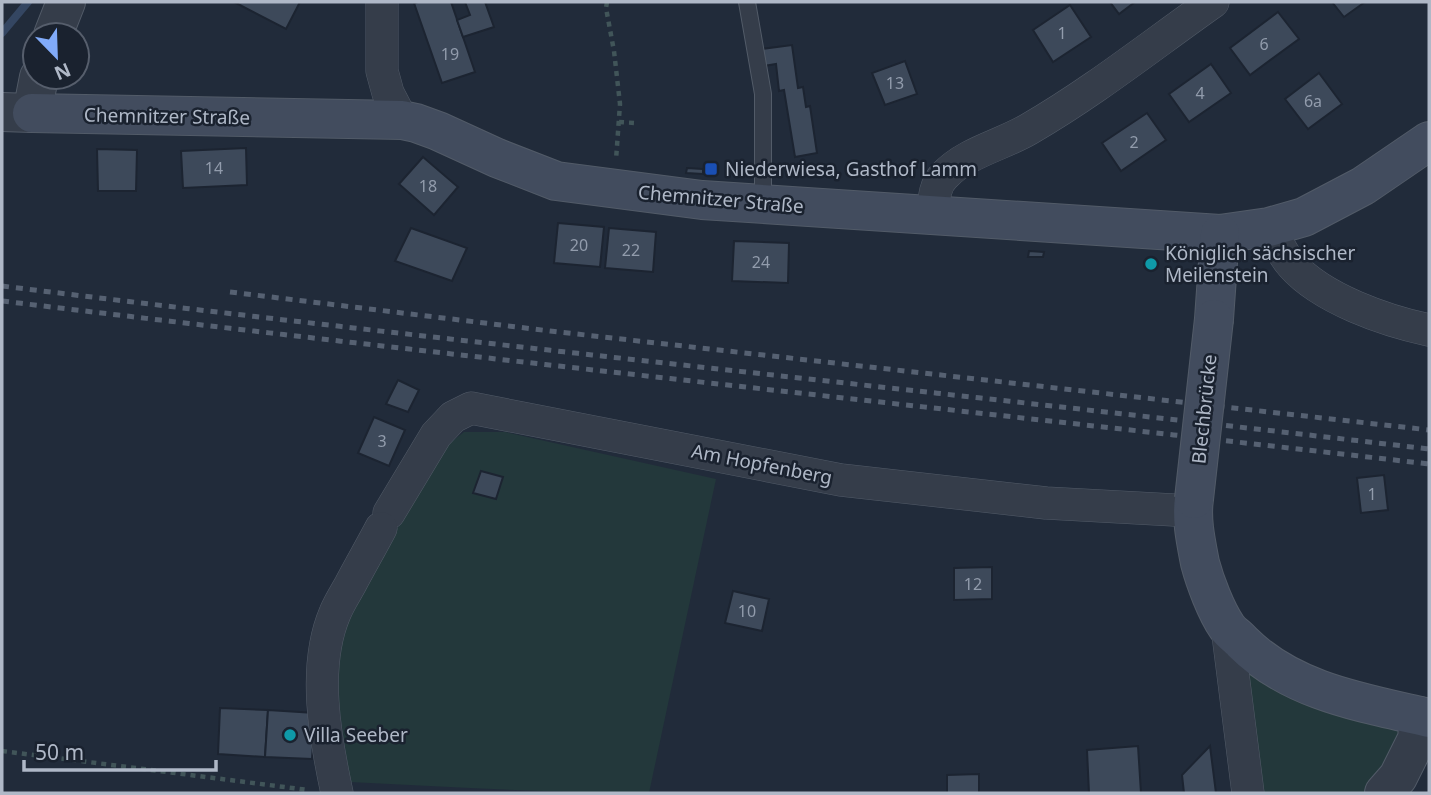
<svg xmlns="http://www.w3.org/2000/svg" width="1431" height="795" font-family="'Noto Sans',sans-serif">
<style>
.green{fill:#23383b}
.lines{fill:none;stroke-linecap:round;stroke-linejoin:round}
.stream{stroke:#344662;stroke-width:8}
.building{fill:#3d495a;stroke:#1c2431;stroke-width:2}
.service-casing{stroke:#525b68;stroke-width:18}
.minor-casing{stroke:#525b68;stroke-width:33}
.tertiary-casing{stroke:#525b68;stroke-width:40}
.secondary-casing{stroke:#525b68;stroke-width:40}
.path{stroke:#415559;stroke-width:4.5;stroke-dasharray:5 5;stroke-linecap:butt}
.service{stroke:#353d4a;stroke-width:16}
.minor{stroke:#353d4a;stroke-width:32}
.tertiary{stroke:#353d4a;stroke-width:38}
.secondary{stroke:#424c5e;stroke-width:38}
.rail{stroke:#566172;stroke-width:5;stroke-dasharray:7 7;stroke-linecap:butt}
.secondary-bridge-casing{stroke:#525b68;stroke-width:40;stroke-linecap:butt}
.secondary-bridge{stroke:#424c5e;stroke-width:38}
.transit-dot{fill:#1a4fb4;stroke:#1a222f;stroke-width:2.5}
.culture-dot{fill:#0f9aa8;stroke:#1a222f;stroke-width:2.5}
.labels{text-anchor:middle;dominant-baseline:central;stroke-width:5;stroke-linejoin:round;paint-order:stroke}
.number-label{font-size:16px;fill:#929cac}
.street-label{font-size:19px;fill:#afb8c7;stroke:#1a222f}
.poi-label{font-size:19px;fill:#afb8c7;stroke:#1a222f;text-anchor:start}
</style>
<rect width="100%" height="100%" fill="#212b3a"/>
<g class="green">
<path d="M464 432H505L716 479 649 793C549 793 450 787 350 782L336 685 335 647 394 534 446 446Z"/>
<polygon points="1227,627 1419,716 1384,793 1248,793"/>
</g>
<g class="lines">
<polyline class="stream" points="2,33 28,2"/>
</g>
<g class="building">
<polygon points="234,2 300,2 286,29"/>
<polygon points="418,2 451,2 475,72 442,83 414,3"/>
<polygon points="465,2 485,2 494,27 463,37 457,20 470,15"/>
<polygon points="1110,2 1135,2 1119,14"/>
<polygon points="1332,2 1365,2 1344,17"/>
<polygon points="1070,5 1091,37 1053,62 1033,30"/>
<polygon points="1278,12 1299,39 1250,75 1230,48"/>
<polygon points="792,45 798,88 803,87 806,107 810,106 817,153 795,157 784,90 779,91 776,64 764,66 761,49"/>
<polygon points="905,61 917,94 885,105 872,73"/>
<polygon points="1211,64 1231,93 1189,122 1169,94"/>
<polygon points="1319,73 1342,104 1308,129 1285,99"/>
<polygon points="1147,113 1166,140 1121,171 1102,143"/>
<polygon points="246,148 247,185 183,188 181,151"/>
<polygon points="97,149 137,150 136,191 98,191"/>
<polygon points="423,157 458,187 434,215 399,184"/>
<polygon points="687,168 703,169 703,174 686,173"/>
<polygon points="558,223 604,227 600,267 554,263"/>
<polygon points="411,228 467,248 452,281 395,261"/>
<polygon points="609,228 656,232 653,272 605,268"/>
<polygon points="734,241 789,243 788,283 732,281"/>
<polygon points="1029,251 1044,252 1043,257 1028,257"/>
<polygon points="398,380 419,390 408,412 386,404"/>
<polygon points="374,417 405,430 389,466 358,453"/>
<polygon points="481,471 503,477 496,499 473,493"/>
<polygon points="1384,475 1388,510 1361,513 1357,478"/>
<polygon points="992,567 992,599 954,600 954,568"/>
<polygon points="733,591 769,599 762,631 725,623"/>
<polygon points="220,708 268,710 265,757 218,754"/>
<polygon points="268,710 315,713 312,759 265,757"/>
<polygon points="1138,746 1141,793 1089,793 1087,750"/>
<polygon points="1210,746 1216,793 1184,793 1182,775"/>
<polygon points="979,774 979,793 947,793 947,775"/>
</g>
<g class="lines">
<defs>
<polyline id="service" points="747,2 763,94 763,204"/>
<g id="minor">
<polyline points="382,2 382,71 388,93 402,120"/>
<path d="M933 214C934 200 934 185 945 175 967 152 1002 145 1029 129 1093 92 1152 45 1213 2"/>
<path d="M1269 227C1276 239 1282 254 1292 265 1322 299 1386 321 1429 330"/>
<polyline points="389,513 436,435 453,417 471,408 841,480 1046,503 1192,511"/>
<polyline points="1227,627 1248,793"/>
<path d="M337 793C325 737 312 667 335 613 339 603 345 594 350 585 360 566 371 547 381 528"/>
</g>
<g id="tertiary">
<polyline points="53,35 66,2"/>
<polyline points="2,112 32,113 39,77"/>
<polyline points="1384,793 1398,777 1417,739 1419,716"/>
</g>
<g id="secondary">
<polyline points="32,113 402,120 416,123 438,131 497,158 556,181 702,200 1220,234 1269,227 1304,217 1363,186 1429,141"/>
<polyline points="1214,319 1220,234"/>
<path d="M1194 499C1191 520 1196 542 1200 563 1205 582 1216 611 1227 627 1231 633 1238 637 1242 642 1292 692 1364 703 1429 718"/>
</g>
</defs>
<use href="#service" class="service-casing"/>
<use href="#minor" class="minor-casing"/>
<use href="#tertiary" class="tertiary-casing"/>
<use href="#secondary" class="secondary-casing"/>
<g class="path">
<polyline points="607,2 606,8 614,51 620,104 616,160"/>
<polyline points="619,122 635,123"/>
<polyline points="2,751 308,790"/>
</g>
<use href="#service" class="service"/>
<use href="#minor" class="minor"/>
<use href="#tertiary" class="tertiary"/>
<use href="#secondary" class="secondary"/>
<g class="rail">
<path d="M2 286C477 345 953 393 1429 449"/>
<polyline points="230,292 550,331 1429,430"/>
<path d="M2 301C477 359 953 409 1429 464"/>
</g>
<defs>
<polyline id="secondary-bridge" points="1194,499 1214,319"/>
</defs>
<use href="#secondary-bridge" class="secondary-bridge-casing"/>
<use href="#secondary-bridge" class="secondary-bridge"/>
</g>
<rect class="transit-dot" x="704" y="162" width="14" height="14" rx="3.5"/>
<g class="culture-dot">
<circle cx="1151" cy="264" r="7"/>
<circle cx="290" cy="735" r="7"/>
</g>
<g class="labels">
<g class="number-label">
<text x="1062" y="33">1</text>
<text x="1264" y="44">6</text>
<text x="450" y="54">19</text>
<text x="895" y="83">13</text>
<text x="1200" y="93">4</text>
<text x="1313" y="101">6a</text>
<text x="1134" y="142">2</text>
<text x="214" y="168">14</text>
<text x="428" y="186">18</text>
<text x="579" y="245">20</text>
<text x="631" y="250">22</text>
<text x="761" y="262">24</text>
<text x="382" y="441">3</text>
<text x="1372" y="494">1</text>
<text x="973" y="584">12</text>
<text x="747" y="611">10</text>
</g>
<g class="street-label">
<text transform="translate(167 116) rotate(1)">Chemnitzer Straße</text>
<text transform="translate(721 199) rotate(5)">Chemnitzer Straße</text>
<text transform="translate(1204 409) rotate(-84)">Blechbrücke</text>
<text transform="translate(762 464) rotate(11)">Am Hopfenberg</text>
</g>
<g class="poi-label">
<text x="725" y="169">Niederwiesa, Gasthof Lamm</text>
<text x="1165" y="253">Königlich sächsischer<tspan x="1165" dy="22">Meilenstein</tspan></text>
<text x="304" y="735">Villa Seeber</text>
</g>
</g>
<rect width="1431" height="795" fill="none" stroke="#afb8c7" stroke-width="7"/>
<g transform="translate(56 56) rotate(157)"><circle r="33" fill="#1a222f" stroke="#565e6c" stroke-width="2"/>
<path d="M0-5L12 26L0 18L-12 26Z" fill="#81abfa"/>
<text y="-10" font-size="19" font-weight="bold" text-anchor="middle" fill="#afb8c7">N</text>
</g>
<path d="M24 760v10h192v-10" fill="none" stroke="#afb8c7" stroke-width="3.5"/>
<text x="35" y="760" font-size="21" fill="#afb8c7" stroke="#1a222f" stroke-width="5" paint-order="stroke">50 m</text>
</svg>
